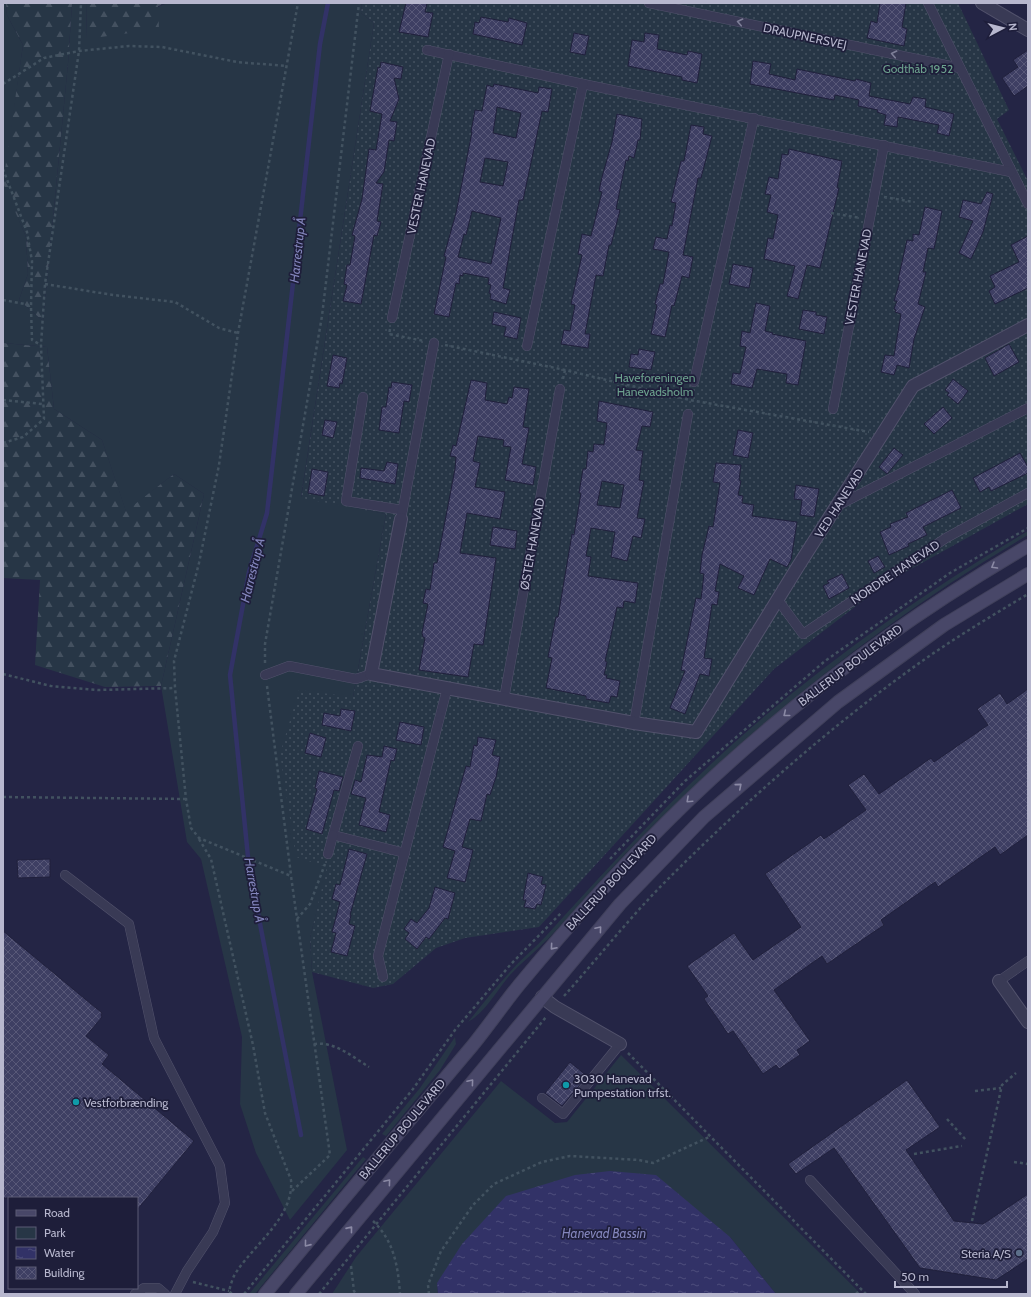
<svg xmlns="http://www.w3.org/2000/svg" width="1031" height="1297" font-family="Cabin,sans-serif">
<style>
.green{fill:#273646}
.forest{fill:url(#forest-firs)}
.garden{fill:url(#garden-dots)}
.water{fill:url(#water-ripples)}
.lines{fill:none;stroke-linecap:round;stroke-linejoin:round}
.stream{stroke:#323267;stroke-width:4.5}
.building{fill:url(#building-cross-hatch);stroke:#20203c;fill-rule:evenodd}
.lane-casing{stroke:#52526c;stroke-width:10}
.street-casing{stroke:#52526c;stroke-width:14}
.secondary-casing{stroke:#40405b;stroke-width:14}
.path{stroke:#425260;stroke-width:2.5;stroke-dasharray:3 3;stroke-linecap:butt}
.lane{stroke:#393a55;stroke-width:9}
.street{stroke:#393a55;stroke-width:12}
.secondary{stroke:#484768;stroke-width:12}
.oneway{stroke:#7e7f98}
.oneway2{stroke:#8b8aa5}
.culture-dot{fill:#0f9aa8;stroke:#1e1e3a;stroke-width:1.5}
.service-dot{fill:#5c6f8a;stroke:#1e1e3a;stroke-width:1.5}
.labels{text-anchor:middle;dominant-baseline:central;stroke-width:3.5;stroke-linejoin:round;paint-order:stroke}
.street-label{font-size:12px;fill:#b7b7ce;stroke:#1e1e3a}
.park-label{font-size:12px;fill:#6ca18d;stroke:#1e1e3a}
.poi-label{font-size:12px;fill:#b7b7ce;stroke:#1e1e3a;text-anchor:start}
.water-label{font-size:13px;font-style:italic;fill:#8385bc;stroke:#1e1e3a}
</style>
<defs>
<pattern id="forest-firs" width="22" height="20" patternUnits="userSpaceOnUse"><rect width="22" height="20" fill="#273646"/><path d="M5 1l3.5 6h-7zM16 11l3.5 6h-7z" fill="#445160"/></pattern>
<pattern id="garden-dots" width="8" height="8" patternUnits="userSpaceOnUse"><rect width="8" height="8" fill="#273646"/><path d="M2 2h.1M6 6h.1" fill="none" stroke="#445160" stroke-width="1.8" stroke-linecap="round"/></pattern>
<pattern id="water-ripples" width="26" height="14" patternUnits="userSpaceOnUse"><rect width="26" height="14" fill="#323267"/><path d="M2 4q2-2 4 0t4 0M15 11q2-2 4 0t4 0" fill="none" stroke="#4d4d7c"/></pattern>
<pattern id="building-cross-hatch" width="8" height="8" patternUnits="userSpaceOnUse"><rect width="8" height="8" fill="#3e3f63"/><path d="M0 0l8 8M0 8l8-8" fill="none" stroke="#585878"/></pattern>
</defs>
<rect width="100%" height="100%" fill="#242545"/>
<g class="green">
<polygon points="3,3 6,3 7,15 23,45 4,183 26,237 28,274 19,300 43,321 68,63 72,3 87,3 86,38 167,3 362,3 361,13 374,23 301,497 386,514 353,697 328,867 310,938 312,972 347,1150 290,1220 256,1153 240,1104 242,1037 201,859 187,842 161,686 204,494 174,474 126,512 102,440 54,409 47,347 3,343"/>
<path d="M1028 531V535C884 619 753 724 637 842 606 873 578 907 548 939 536 951 522 962 510 975 497 990 486 1012 468 1022 481 1006 494 989 509 973 520 960 534 949 546 936 612 863 678 791 752 727 837 653 931 588 1028 531Z"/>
<polygon points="455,1037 456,1044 440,1070 386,1136 382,1134 420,1088"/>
<polygon points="621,1055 861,1294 776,1294 730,1237 437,1283 438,1294 332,1294 356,1257 501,1081 555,1123 567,1122"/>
<polygon points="363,1157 366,1159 255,1294 249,1294"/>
</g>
<g class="forest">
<polygon points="6,3 72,3 68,63 43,321 19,300 28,274 26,237 3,183 23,45 7,15"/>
<polygon points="87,3 167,3 158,6 159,29 86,39"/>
<polygon points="3,343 47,347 54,409 102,440 126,511 174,474 204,494 161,686 105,687 35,665 40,580 3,578"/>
</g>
<polygon class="garden" points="362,3 958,3 1009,110 997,119 1028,181 1028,504 886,583 774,669 539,927 465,938 436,948 393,984 373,988 312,972 310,938 327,867 296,857 280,754 299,690 353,697 386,514 301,498 374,23 361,13"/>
<polygon class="water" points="610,1171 656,1175 730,1237 776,1294 438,1294 437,1283 462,1244 506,1196 575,1175"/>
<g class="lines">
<polyline class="stream" points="301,1135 249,867 230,675 249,572 267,513 320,44 328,3"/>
</g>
<g class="building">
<polygon points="406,3 427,3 425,12 433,13 428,37 399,32"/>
<polygon points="880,3 906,3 902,27 907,29 904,46 867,38 871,21 877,23"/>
<polygon points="481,17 508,22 509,18 527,23 522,45 473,34 475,22 479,23"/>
<polygon points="574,33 589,36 585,55 570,52"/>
<polygon points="645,33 659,35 657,49 687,55 688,51 702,54 697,83 682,80 682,77 628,66 632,40 644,42"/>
<polygon points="1028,50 1028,86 1014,96 1002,78 1018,67 1013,60"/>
<polygon points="753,61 771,64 769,74 795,80 797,69 855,81 856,79 871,83 869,96 910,104 913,97 926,99 925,107 954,114 949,136 937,133 939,125 898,117 897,127 884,125 886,115 877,112 878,110 858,106 859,100 835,95 834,100 750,84"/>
<polygon points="381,62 403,67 401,79 394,78 399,99 390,121 397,122 394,141 389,140 384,172 376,183 383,184 377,221 381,222 377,236 374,235 361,304 343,301 347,285 344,284 347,265 350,265 355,236 352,235 362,199 369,149 376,150 382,114 370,111 378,67 380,68"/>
<path d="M494 84 538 93 539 87 552 89 548 112 542 111 523 200H519L503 288 510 290 506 304 490 299 491 294 489 293 491 285 488 284 489 278 463 273V276L460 275 459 284 456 283 449 317 434 314 446 257 444 256 456 213 472 132H471L475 110 482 111 487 85 493 87ZM497 107 521 113 516 138 493 133ZM485 158 508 162 503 186 480 182ZM472 211 501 218 491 264 458 257 464 234 466 235Z"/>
<polygon points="617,114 642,119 640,140 638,140 634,158 629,156 628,161 626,160 616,209 620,210 611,245 609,245 603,276 596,275 585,334 590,334 588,348 561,344 564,330 570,331 575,305 571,304 582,255 578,254 582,234 591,236 602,192 599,191 602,177 612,142"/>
<polygon points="691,125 704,127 703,134 712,136 701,178 698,178 683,255 693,257 689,278 682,276 674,306 672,305 665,337 651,334 657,305 655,304 660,284 663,284 669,252 653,249 656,237 667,239 670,225 672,226 676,203 671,202 681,161 684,161"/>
<polygon points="789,149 842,161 837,188 839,188 820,268 807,265 798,299 787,296 795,266 764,259 768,238 773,239 778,215 767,212 771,195 765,194 769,177 778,179 782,154 788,155"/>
<polygon points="987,192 993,194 983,232 971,259 959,253 973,221 959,217 963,200 981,204"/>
<polygon points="925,207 942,211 934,249 928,248 923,272 926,272 918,304 925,307 914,339 909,368 897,365 894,375 881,372 885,355 894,356 901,314 895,312 896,310 894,309 897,301 894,301 900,281 898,280 907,240 913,241 913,234 919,235"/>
<polygon points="1028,236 1028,288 995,304 989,291 995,287 990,276 1019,262 1011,245"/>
<polygon points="733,264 753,268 749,288 729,284"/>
<polygon points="756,303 770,306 765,331 773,333 772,334 806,341 798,385 786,383 787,374 757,369 752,388 731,384 733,373 740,374 746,347 740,346 742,331 750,333"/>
<polygon points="803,310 816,312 816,315 827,317 824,334 799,329"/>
<polygon points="494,312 521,318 517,339 504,336 506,327 492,324"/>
<polygon points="1009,344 1019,362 994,376 985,358"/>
<polygon points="639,349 655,352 651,370 629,367 631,354 638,355"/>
<polygon points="333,355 347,358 342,384 340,383 339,388 327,386"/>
<polygon points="953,379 968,391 958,404 947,395 949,393 945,390"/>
<polygon points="471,380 487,383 485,400 507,404 509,397 512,398 514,387 529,389 523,427 529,428 522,464 536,467 533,485 505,480 511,447 503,446 504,440 478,436 473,461 480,463 475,487 505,492 500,519 467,513 460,553 496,558 483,645 474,644 468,677 419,670 425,638 423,637 422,633 428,604 423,603 426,589 430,590 434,563 437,563 455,469 456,457 450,456 453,445 456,446"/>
<polygon points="392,382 412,385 409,402 404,401 399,433 379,430 382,407 386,407 389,387 391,388"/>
<path d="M599 401 653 412 650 427 642 426 636 450 643 451 639 480 644 481 637 518 645 519 641 538 633 536 627 561 611 557 615 532 591 528 586 556 591 557 588 576 638 583 635 603 624 601 623 608 617 607 611 635 605 661 607 662 604 675H607L606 678 620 681 617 697 611 696 609 703 586 699V696L546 688 552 658 548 657 556 617H558L572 534 574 535 581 493H579L583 469H586L588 451 593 452 594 444 604 445 607 423 597 421ZM602 481 624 485 620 508 597 505Z"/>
<polygon points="943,407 952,418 934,434 924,424"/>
<polygon points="325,420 337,422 333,438 322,435"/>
<polygon points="738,430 753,433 748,458 733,455"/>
<polygon points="894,448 903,455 887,474 879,467"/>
<polygon points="1020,453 1028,467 1028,473 991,491 989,487 980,492 973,478"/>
<polygon points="387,462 398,464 395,484 360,478 361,468 384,471"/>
<polygon points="716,463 741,465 739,480 741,481 738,495 743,496 742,503 754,505 752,516 797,522 791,560 787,567 770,559 754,595 738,588 744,576 720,564 715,591 719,592 717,605 712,604 704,658 712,659 709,676 700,674 685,714 670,708 685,671 681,670 696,598 701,599 704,574 700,573 702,555 709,526 713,527 720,483 713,482"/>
<polygon points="312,469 328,472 324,496 308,493"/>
<polygon points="796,485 819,489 814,517 800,515 802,500 794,499"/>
<polygon points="952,490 961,508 923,527 927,535 908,544 909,546 889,555 880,532 891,527 890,524 908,517 906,513"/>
<polygon points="493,527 517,531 515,549 490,545"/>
<polygon points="878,556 885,567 874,573 868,561"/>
<polygon points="842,574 849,588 829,599 823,586 829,583 827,581"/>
<polygon points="1028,689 1028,835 1000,855 995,847 938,887 935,882 881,920 884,925 827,964 822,956 774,990 810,1041 797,1050 800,1055 779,1069 776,1065 763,1074 733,1031 728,1034 704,999 708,996 687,966 734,933 753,960 801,927 765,874 821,835 824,839 866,810 848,785 864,774 879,794 931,758 934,762 988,725 977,709 1000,693 1007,704"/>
<polygon points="341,709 355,711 351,731 322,725 324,713 340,716"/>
<polygon points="400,722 424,727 421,745 396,740"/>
<polygon points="310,733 326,738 321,757 305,753"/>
<polygon points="478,737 496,740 492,755 500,757 496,777 490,795 487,794 481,821 470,819 462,847 473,850 465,882 447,878 455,851 443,847 466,766 470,767 474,745 477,746"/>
<polygon points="384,746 397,749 394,761 391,760 379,812 390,815 386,832 359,825 366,798 351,794 355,780 361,782 367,755 382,757"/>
<polygon points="319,771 343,777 339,791 334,790 322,834 306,829 317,789 315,788"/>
<polygon points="349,849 367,854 350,915 351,915 349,924 355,926 347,956 331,952 336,933 332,932 340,902 332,899 336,884 340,885"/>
<polygon points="50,859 50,877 18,878 17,860"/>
<polygon points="528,873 543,877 541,884 546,885 541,905 537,904 535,909 524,907 526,900 523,900"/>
<polygon points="435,887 455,893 448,919 445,918 429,939 426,937 417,949 405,939 409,933 404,929 411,919 417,923 429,908"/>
<polygon points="3,931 102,1013 101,1015 102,1017 86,1036 109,1055 102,1064 194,1141 137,1210 137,1198 3,1198"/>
<polygon points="570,1062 587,1076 562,1106 545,1093"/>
<polygon points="907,1080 940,1127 906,1150 954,1221 983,1224 1028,1194 1028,1259 996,1280 920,1268 834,1148 796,1174 788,1164"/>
</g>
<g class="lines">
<defs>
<g id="lane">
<polyline points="649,3 960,68"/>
<polyline points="928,3 1028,204"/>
<polyline points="427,50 583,84 1011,172"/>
<polyline points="392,318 449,54"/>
<polyline points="527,346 583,84"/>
<polyline points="694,382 754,118"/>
<polyline points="363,397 346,501 402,510"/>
<polyline points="833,409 884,145"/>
<polyline points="837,506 1028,408"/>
<polyline points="401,519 434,343"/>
<polyline points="778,600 803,634 946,538 1028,493"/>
<polyline points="265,675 289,666 356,679 371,674"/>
<polyline points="504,699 560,389"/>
<polyline points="634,723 688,414"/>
<polyline points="358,746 333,835 405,853"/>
<polyline points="328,854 333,835"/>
<polyline points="65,875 129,924 154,1038 220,1166 225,1203 213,1232 187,1271 175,1294"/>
<polyline points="383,977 378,956 447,689"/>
<polyline points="999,981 1028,961"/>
<polyline points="542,1098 563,1114 620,1044"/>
<polyline points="810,1180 915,1294"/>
<polyline points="135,1294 144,1288 158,1288 165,1294"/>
</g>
<g id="street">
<polyline points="982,3 1028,30"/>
<polyline points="401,519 371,674 634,723 696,732 797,568 913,386 1028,325"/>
<polyline points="999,981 1028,1022"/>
<polyline points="542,997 555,1007 620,1044"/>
</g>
<g id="secondary">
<path d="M265 1294C334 1210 403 1128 473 1045 489 1025 503 1005 519 985 572 921 628 859 687 802 790 703 904 618 1028 546"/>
<polyline points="296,1294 620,904 704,817 838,702 944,625 1028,574"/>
</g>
</defs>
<use href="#lane" class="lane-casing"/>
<use href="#street" class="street-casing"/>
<use href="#secondary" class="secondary-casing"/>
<g class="path">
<polyline points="3,84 44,58 79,51 129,46 162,47 237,62 286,66"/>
<polyline points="3,169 27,232 32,261 31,307"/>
<polyline points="884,197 913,202"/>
<polyline points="831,213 860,218"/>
<polyline points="45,284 113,295 175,302 219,328 238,333"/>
<polyline points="3,300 25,304 31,307 32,340 41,345"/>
<polyline points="390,329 389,334 424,341"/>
<polyline points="445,345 565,370 690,400 869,432"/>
<polyline points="563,379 565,370"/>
<polyline points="3,400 42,404"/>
<polyline points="3,443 23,437 44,419 41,345 45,284 79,51 81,3"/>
<polyline points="265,663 265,644 322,316 359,3"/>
<polyline points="3,674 51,686 98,690 175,688"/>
<polyline points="267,686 291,875"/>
<polyline points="3,797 186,799"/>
<path d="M199 839 211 859 253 1045 265 1113 291 1180C294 1216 256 1243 237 1271 233 1276 231 1284 229 1291L232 1294"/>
<polyline points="610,859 685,781 825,661 950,573 1028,528"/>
<polyline points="297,919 310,904 325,864"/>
<path d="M564 996C598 958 630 917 667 880 741 806 825 731 911 669 948 642 988 618 1028 594"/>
<path d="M314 1044C334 1041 353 1057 369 1067"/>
<polyline points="628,1053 866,1294"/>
<polyline points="975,1091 1001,1088"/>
<polyline points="947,1119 966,1140"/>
<polyline points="914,1154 962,1146"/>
<polyline points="1014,1162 1028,1164"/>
<polyline points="292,1191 330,1155 291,876 199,838 191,828 186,799 175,688 174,661 199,563 219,465 238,333 298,3"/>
<path d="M373 1221C394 1241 398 1266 400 1294"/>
<polyline points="972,1221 1002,1085 1016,1073"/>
<polyline points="351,1266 354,1291 356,1294"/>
<polyline points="193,1282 229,1291"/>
<polyline points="244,1294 413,1089 455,1030 511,964 561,913"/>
<polyline points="319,1294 546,1017"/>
<polyline points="429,1294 428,1285 441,1251 473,1205 494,1184 542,1162 570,1156 639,1160 653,1163 711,1136"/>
<polyline points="856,1294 861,1289"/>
</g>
<use href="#lane" class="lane"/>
<use href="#street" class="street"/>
<use href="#secondary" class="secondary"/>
</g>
<defs><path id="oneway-chevron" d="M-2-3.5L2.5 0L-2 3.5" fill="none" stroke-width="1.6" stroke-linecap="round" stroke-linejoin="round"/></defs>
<g class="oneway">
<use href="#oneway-chevron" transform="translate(740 22) rotate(-168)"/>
<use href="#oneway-chevron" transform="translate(894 54) rotate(-168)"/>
</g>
<g class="oneway2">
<use href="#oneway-chevron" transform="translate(994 566) rotate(150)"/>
<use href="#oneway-chevron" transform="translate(786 714) rotate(141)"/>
<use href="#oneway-chevron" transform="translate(739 786) rotate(-41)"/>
<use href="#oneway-chevron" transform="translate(689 800) rotate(137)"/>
<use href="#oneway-chevron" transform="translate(599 929) rotate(-50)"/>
<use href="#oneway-chevron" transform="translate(553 947) rotate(131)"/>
<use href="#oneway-chevron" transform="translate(471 1082) rotate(-50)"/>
<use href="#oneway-chevron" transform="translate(388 1182) rotate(-50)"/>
<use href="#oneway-chevron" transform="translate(350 1229) rotate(-51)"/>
<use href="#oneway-chevron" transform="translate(307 1244) rotate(129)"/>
</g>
<g class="culture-dot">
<circle cx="566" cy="1085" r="4"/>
<circle cx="76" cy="1102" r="4"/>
</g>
<circle class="service-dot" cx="1019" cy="1253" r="4"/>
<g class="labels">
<g class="street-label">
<text transform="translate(805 36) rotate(12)">DRAUPNERSVEJ</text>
<text transform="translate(421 186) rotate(-78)">VESTER HANEVAD</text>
<text transform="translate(858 277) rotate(-79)">VESTER HANEVAD</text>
<text transform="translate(839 503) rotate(-57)">VED HANEVAD</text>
<text transform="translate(532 544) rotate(-80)">ØSTER HANEVAD</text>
<text transform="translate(895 572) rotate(-34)">NORDRE HANEVAD</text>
<text transform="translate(850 665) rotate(-37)">BALLERUP BOULEVARD</text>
<text transform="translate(611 882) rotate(-47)">BALLERUP BOULEVARD</text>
<text transform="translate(402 1129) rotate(-50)">BALLERUP BOULEVARD</text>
</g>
<g class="park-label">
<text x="918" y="68">Godthåb 1952</text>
<text x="655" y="377">Haveforeningen<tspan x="655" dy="14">Hanevadsholm</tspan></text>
</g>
<g class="poi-label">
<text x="574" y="1078">3030 Hanevad<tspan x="574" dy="14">Pumpestation trfst.</tspan></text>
<text x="84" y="1102">Vestforbrænding</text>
<text x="1011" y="1253" text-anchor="end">Steria A/S</text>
</g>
<g class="water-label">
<text transform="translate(297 250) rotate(-84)">Harrestrup Å</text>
<text transform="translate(252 570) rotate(-76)">Harrestrup Å</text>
<text transform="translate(255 890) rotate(80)">Harrestrup Å</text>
<text x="604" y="1233">Hanevad Bassin</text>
</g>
</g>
<rect width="1031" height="1297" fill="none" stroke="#b7b7ce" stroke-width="8"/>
<rect x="8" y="1197" width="130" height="92" fill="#1e1e3a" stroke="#5b5b75"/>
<rect x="16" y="1210" width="20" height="6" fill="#484768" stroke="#5b5b75"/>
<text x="44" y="1217" font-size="12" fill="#b7b7ce">Road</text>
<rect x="16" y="1227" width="20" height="12" fill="#273646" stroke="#5b5b75"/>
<text x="44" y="1237" font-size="12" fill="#b7b7ce">Park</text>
<rect x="16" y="1247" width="20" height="12" fill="url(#water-ripples)" stroke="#5b5b75"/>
<text x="44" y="1257" font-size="12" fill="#b7b7ce">Water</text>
<rect x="16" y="1267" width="20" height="12" fill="url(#building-cross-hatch)" stroke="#5b5b75"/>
<text x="44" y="1277" font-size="12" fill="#b7b7ce">Building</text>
<g transform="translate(1003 28) rotate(83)" stroke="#1e1e3a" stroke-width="3" paint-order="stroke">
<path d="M0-3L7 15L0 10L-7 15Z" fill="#b7b7ce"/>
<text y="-6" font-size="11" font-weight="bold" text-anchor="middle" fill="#b7b7ce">N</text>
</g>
<path d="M895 1281v6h112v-6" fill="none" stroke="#b7b7ce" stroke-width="2"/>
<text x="901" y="1281" font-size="12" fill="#b7b7ce" stroke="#1e1e3a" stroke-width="3" paint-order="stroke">50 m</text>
</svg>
